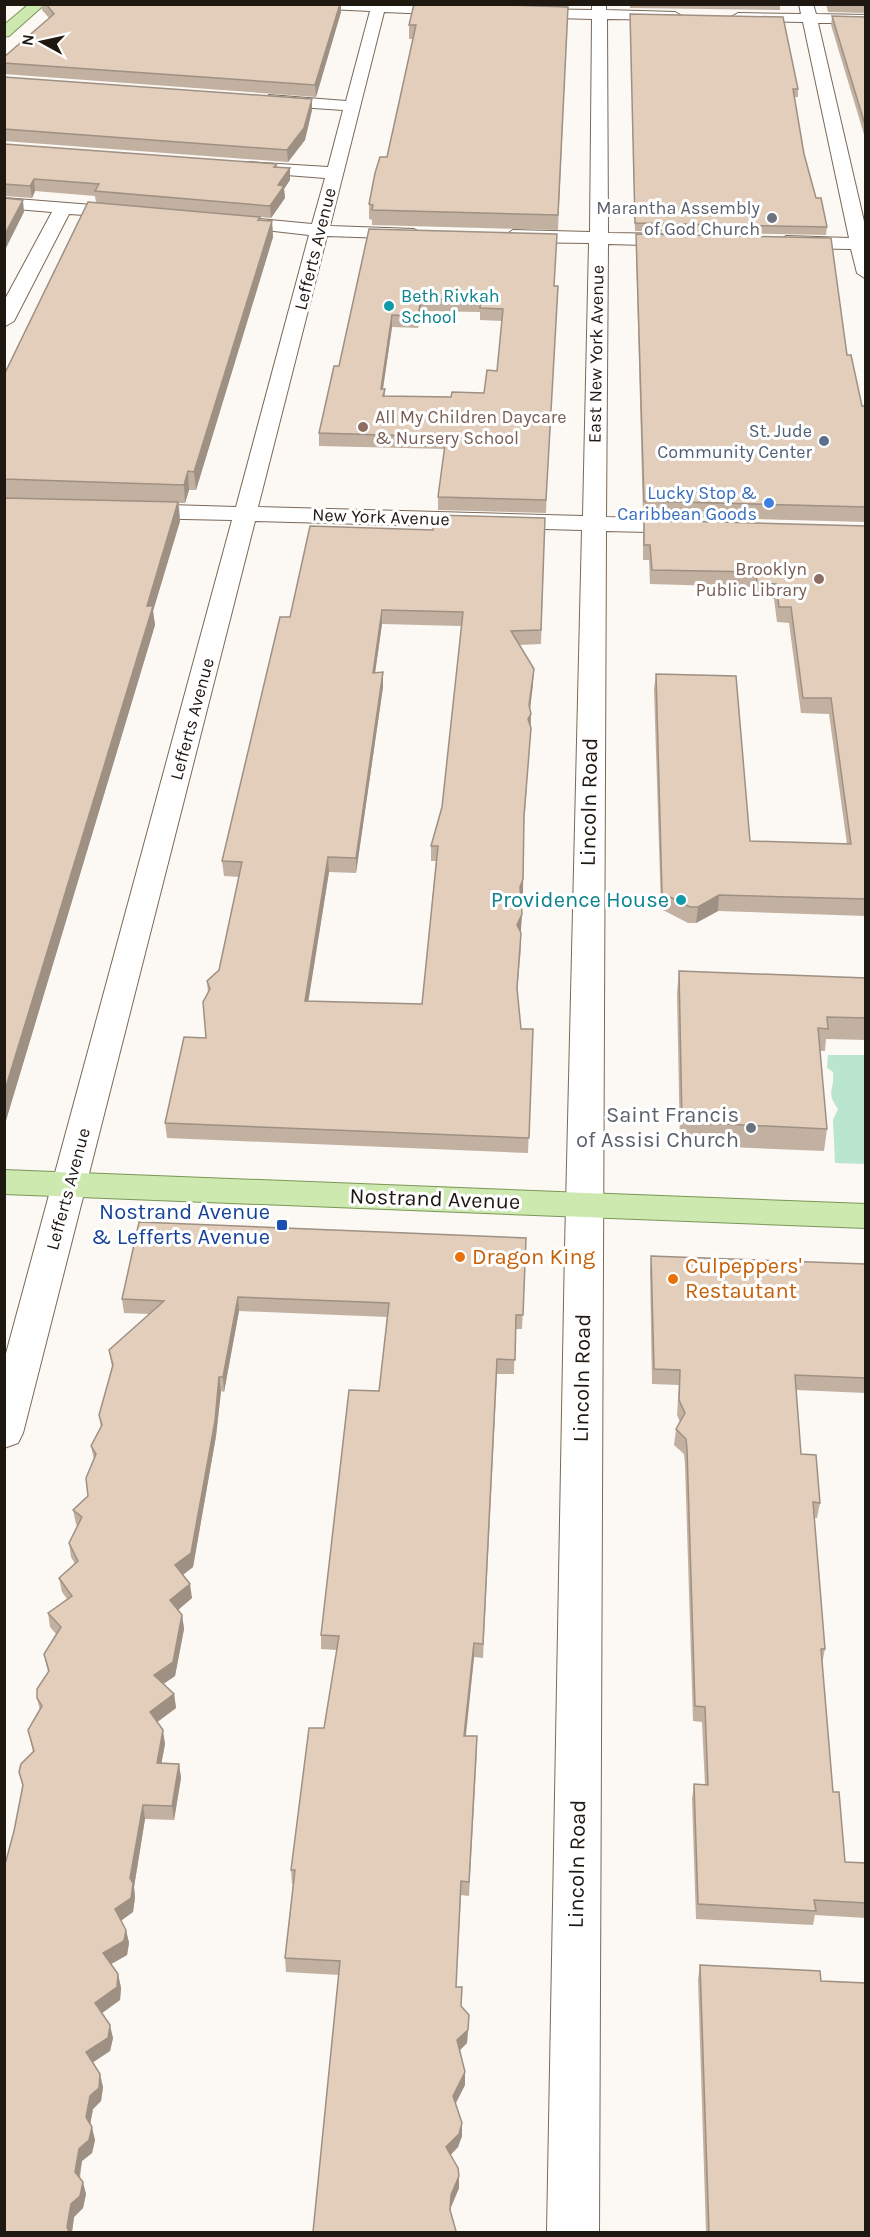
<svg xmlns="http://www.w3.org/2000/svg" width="870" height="2237" font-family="Karla,sans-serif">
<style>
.green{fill:#bae6d0}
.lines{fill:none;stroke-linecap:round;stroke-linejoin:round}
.minor-casing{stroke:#7b6958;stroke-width:2}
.major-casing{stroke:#7a9756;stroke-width:2}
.minor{fill:#fff;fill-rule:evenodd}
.major{fill:#cde9b0;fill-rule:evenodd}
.wall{fill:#c2b1a1;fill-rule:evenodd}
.shaded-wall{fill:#9e9083}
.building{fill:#e2cebb;stroke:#9e9083;stroke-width:1.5;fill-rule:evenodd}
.worship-dot{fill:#6b7280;stroke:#fff;stroke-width:2}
.culture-dot{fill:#0f9aa8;stroke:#fff;stroke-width:2}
.education-dot{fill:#8d6e63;stroke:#fff;stroke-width:2}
.service-dot{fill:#5c6f8a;stroke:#fff;stroke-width:2}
.shop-dot{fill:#3f7fe0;stroke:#fff;stroke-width:2}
.transit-dot{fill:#1a4fb4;stroke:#fff;stroke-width:2}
.food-dot{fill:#e8710a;stroke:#fff;stroke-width:2}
.labels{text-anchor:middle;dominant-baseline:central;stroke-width:6;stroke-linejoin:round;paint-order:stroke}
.far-worship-label{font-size:18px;fill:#5b616d;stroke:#fff;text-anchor:end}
.far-street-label{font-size:18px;fill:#1f1811;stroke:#fff}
.far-culture-label{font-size:18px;fill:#0d838f;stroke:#fff;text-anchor:start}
.far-education-label{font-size:18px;fill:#785e54;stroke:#fff;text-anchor:start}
.far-service-label{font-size:18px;fill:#4e5e75;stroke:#fff;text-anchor:end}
.far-shop-label{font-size:18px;fill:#366cbe;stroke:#fff;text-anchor:end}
.street-label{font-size:22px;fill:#1f1811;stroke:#fff}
.culture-label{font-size:22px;fill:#0d838f;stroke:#fff;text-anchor:end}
.worship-label{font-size:22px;fill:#5b616d;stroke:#fff;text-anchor:end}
.transit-label{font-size:22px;fill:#164399;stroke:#fff;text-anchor:end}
.food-label{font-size:22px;fill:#c56008;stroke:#fff;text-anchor:start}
</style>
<rect width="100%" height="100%" fill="#fcf8f4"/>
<path class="green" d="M828 1055H865V1164L835 1163 833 1120 838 1109C825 1090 835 1092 833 1072L827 1068Z"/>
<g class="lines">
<defs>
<g id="minor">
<path d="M301 4C324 4 454 0 463 11L456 15 384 12 330 226 414 229 423 234 414 239 327 236 258 507 583 516 589 243 513 242 504 236 513 230 590 232 592 19 522 17 515 13 522 9 592 10V4H606V10L675 12 682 16 675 20 607 19 608 233 681 234 690 240 681 246 608 244 606 517 690 519 698 521 702 526 698 531 690 533 606 531 599 2232H547L565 1248 582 530 255 521 23 1433 18 1443 4 1448V1361L232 520 136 518 128 516 125 511 128 506 136 504 236 507 309 235 229 226 220 221 229 216 312 224 325 178 246 172 237 167 246 162 328 167 343 110 269 105 261 100 269 95 346 101 370 11 308 8Z"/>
<polygon points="799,4 813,4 816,14 866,15 866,23 818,23 866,230 866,279 857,273 851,249 786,248 777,242 786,236 849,238 803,22 738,21 731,17 738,13 801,14"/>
<polygon points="4,198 130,208 139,213 130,218 69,214 14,321 4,327 4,301 52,212 4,208"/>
</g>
<g id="major">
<polygon points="29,4 45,4 9,36 4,37 4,25"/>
<polygon points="4,1170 866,1204 866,1228 4,1194"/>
</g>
</defs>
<use href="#minor" class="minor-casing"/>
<use href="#major" class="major-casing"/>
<use href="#minor" class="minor"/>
<use href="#major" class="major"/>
</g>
<g class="wall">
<polygon points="41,4 341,4 341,12 316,97 4,74 4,57 49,18 42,10"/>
<polygon points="414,4 568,4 558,230 372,225 372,220 369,219 369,204 387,157 413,39 409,39 409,25"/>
<polygon points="630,4 780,4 780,10 630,8"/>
<polygon points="826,4 866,4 866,13 828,12"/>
<polygon points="630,14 798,89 798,97 794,97 804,154 816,198 827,227 826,235 635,231"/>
<polygon points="832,16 866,17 866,141 831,25"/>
<polygon points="4,77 312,99 312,110 305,140 288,162 4,141"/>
<polygon points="4,144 277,164 277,167 290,168 290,180 284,189 285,198 271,218 260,217 260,220 272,221 273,237 196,490 189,490 185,503 179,503 180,521 153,611 155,625 4,1127 4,375 96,203 95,196 35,191 32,198 4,196"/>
<path d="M369 229 554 286 546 513 438 510V497L445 449 319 446V433L339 366ZM421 311 480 312V320L502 321 497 371 484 393 451 397 385 396V389H383L392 327 418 328Z"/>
<polygon points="636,234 847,355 862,406 866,406 866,522 643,516 636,247"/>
<path d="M545 518 541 644 519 645 533 684 530 708 531 714V728L524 826 523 894 521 899 522 914 520 932 521 948 517 992 521 1029H533L528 1153 167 1138 165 1123 206 1038 208 994 207 981 219 970 239 877 224 876 222 861 290 617 433 530ZM382 624 462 626 442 807 431 846V861H436L422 1004 308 1001 329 872 356 873 383 687V672L375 673Z"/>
<polygon points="644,520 866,526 866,916 718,911 696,923 688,923 661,909 654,689 656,674 750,841 847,844 829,714 801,713 789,623 777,622 774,599 755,598 754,587 650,584 649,560 643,560 643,534"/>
<polygon points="679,971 866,978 866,1040 826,1039 825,1051 820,1051 827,1129 824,1151 680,1145 677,993"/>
<polygon points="526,1238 522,1329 515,1329 514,1374 497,1374 483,1658 474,1657 466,1736 477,1750 469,1896 461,1895 456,1987 462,1987 461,2007 469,2015 467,2043 460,2050 465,2072 465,2085 455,2103 462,2123 462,2136 458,2147 450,2155 459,2188 451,2207 450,2212 456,2232 313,2232 339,1975 286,1972 285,1958 293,1884 292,1884 291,1870 324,1728 337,1650 321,1649 321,1635 379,1391 387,1317 239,1311 224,1392 221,1391 216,1436 193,1567 183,1575 192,1598 178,1610 182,1615 184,1629 175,1676 163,1684 174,1694 176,1708 157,1722 165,1744 161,1763 179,1764 181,1778 174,1820 145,1819 134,1887 135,1897 133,1912 121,1920 126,1930 129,1943 127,1955 111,1964 118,1974 121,1988 120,2000 102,2013 113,2038 110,2051 93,2062 103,2087 101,2101 93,2109 90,2124 95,2140 92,2153 82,2161 80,2178 86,2194 83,2208 74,2217 72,2232 4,2232 6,1867 23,1788 19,1772 33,1752 28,1730 40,1710 37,1698 48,1672 44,1654 56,1634 50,1627 48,1613 67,1599 62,1592 59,1578 75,1564 71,1557 69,1543 77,1526 76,1524 73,1510 88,1496 94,1460 91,1446 101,1428 99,1415 112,1367 109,1350 149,1314 124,1313 122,1299"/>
<polygon points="651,1256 866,1264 866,1393 796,1390 801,1454 820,1503 817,1518 814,1518 825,1649 822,1664 833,1792 845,1862 866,1863 866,1918 815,1915 813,1925 696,1919 692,1799 694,1784 705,1785 702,1722 693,1721 685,1464 684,1454 674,1445 676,1429 680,1422 677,1415 679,1385 652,1384 650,1271"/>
<polygon points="700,1965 821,1981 866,2232 706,2232 698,1979"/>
</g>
<g class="shaded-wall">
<polygon points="340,4 341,4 341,12 316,97 315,85"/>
<polygon points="312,99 312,110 305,140 288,162 287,150"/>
<polygon points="290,168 290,180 284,189 285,198 271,218 270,206 278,185"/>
<polygon points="34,179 35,191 32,198 30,186"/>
<polygon points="23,200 24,212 4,252 4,236"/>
<polygon points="272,221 273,237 196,490 194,472"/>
<polygon points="421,299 421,311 418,328 418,316"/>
<polygon points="392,315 392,327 381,401 381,389"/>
<polygon points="188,471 189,490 185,503 184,485"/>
<polygon points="178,502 180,521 153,611 155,625 4,1127 4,1093 147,606"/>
<polygon points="382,610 382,624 373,687 373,673"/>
<polygon points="534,669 533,684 529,718 531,714 523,831 529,705"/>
<polygon points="383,672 383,687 356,873 356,858"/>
<polygon points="328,857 329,872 306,1016 305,1001"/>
<polygon points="523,879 523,894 520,902 520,887"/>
<polygon points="719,895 718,911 696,923 698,907"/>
<polygon points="522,914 521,930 517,940 517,925"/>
<polygon points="238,1297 239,1311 224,1392 223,1377"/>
<polygon points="219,1377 221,1391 216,1436 193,1567 177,1579 175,1565"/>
<polygon points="190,1584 192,1598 172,1615 170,1600"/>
<polygon points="182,1615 184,1629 175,1676 156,1689 154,1675"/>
<polygon points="474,1643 474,1657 464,1750 464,1736"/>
<polygon points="174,1694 176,1708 152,1726 150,1712"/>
<polygon points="163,1730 165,1744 159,1777 157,1763"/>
<polygon points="179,1764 181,1778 174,1820 172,1806"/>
<polygon points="143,1805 145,1819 134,1887 135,1897 133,1912 118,1923 115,1909 130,1878"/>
<polygon points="126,1930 129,1943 127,1955 106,1967 103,1953"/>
<polygon points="118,1974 121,1988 120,2000 98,2016 95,2003"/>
<polygon points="469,2015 467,2043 457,2053 457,2040"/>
<polygon points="110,2025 113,2038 110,2051 89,2065 86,2052"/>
<polygon points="465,2072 465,2085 453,2109 453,2096"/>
<polygon points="100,2074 103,2087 101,2101 93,2109 89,2130 86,2117 90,2096"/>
<polygon points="462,2123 462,2136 458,2147 446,2160 446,2147"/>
<polygon points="92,2127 95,2140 92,2153 82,2161 78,2184 75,2172 79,2149"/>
<polygon points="459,2176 459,2188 451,2207 449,2222 451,2195"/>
<polygon points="83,2182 86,2194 83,2208 74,2217 72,2232 69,2232 67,2227 71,2204"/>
</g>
<g class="building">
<polygon points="46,4 340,4 315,85 4,63 4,57 54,14"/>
<polygon points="414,4 474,4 568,7 558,215 372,210 373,205 369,204 375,173 380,157 387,157 416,25 409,25"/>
<polygon points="630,14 783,17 798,89 793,89 804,154 816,198 821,198 827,227 635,223"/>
<polygon points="832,16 866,17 866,128"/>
<polygon points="4,77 312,99 304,128 287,150 4,129"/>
<polygon points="4,144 277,164 274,167 290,168 278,185 284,186 270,206 95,191 99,184 34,179 30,186 4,184"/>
<polygon points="4,198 23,200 4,236"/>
<polygon points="88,202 260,217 258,220 272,221 194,472 188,471 184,485 4,479 4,375"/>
<path d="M369 229 557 234 554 286H558L546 500 438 497 446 437 319 433 334 366H339ZM421 299 481 300 480 308 503 309 497 371 487 370 484 393 452 392 451 397 383 396 385 389H381L392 315 418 316Z"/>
<polygon points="636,234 831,238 847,355 851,355 862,406 866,406 866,507 644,501"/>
<polygon points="4,498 178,502 147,606 153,606 4,1093"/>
<path d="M435 515 545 518 541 630 511 631 534 669 529 705 531 714 528 719 531 728 524 816 523 879 520 887 522 914 517 925 521 933 517 988 521 1029H533L529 1138 165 1123 184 1037 206 1038 203 1002 210 989 207 981 219 970 242 862 222 861 280 617H290L310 526 433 530ZM382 610 463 612 442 807 431 846H438L422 1004 305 1001 328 857 356 858 383 672 373 673Z"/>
<polygon points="644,520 866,526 866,899 719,895 698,907 690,907 662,893 656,674 736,676 750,841 851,844 831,698 803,698 791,607 779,607 776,584 757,583 756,572 652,570 650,545 644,545"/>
<polygon points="679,971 866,978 866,1018 827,1017 828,1029 818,1028 827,1129 682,1122"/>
<polygon points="139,1222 526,1238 523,1315 516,1315 515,1360 497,1359 483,1644 474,1643 464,1736 477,1736 469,1882 461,1881 456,1987 462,1987 461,2006 469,2015 468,2030 457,2040 465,2072 453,2096 462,2123 459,2134 446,2147 458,2168 459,2176 451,2195 450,2210 456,2231 455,2232 313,2232 340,1961 285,1958 295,1870 291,1870 309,1728 324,1728 339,1636 321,1635 349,1390 379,1391 389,1303 238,1297 223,1377 219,1377 215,1421 191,1553 175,1565 190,1584 170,1600 182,1615 173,1662 154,1675 174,1694 150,1712 163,1730 157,1763 179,1764 172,1806 143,1805 130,1878 133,1883 131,1898 115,1909 126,1930 124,1941 103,1953 118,1974 117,1987 95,2003 110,2025 108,2038 86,2052 100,2074 99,2088 90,2096 86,2117 92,2127 89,2140 79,2149 75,2172 83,2182 80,2196 71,2204 67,2227 69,2232 4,2232 4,1868 14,1831 23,1785 19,1772 21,1764 34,1751 28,1730 42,1706 37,1698 37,1689 49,1671 44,1654 61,1627 48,1613 72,1596 59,1578 78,1561 69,1543 82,1517 73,1510 88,1496 86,1478 96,1454 91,1446 102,1425 99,1415 113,1365 109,1350 164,1301 122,1299"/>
<polygon points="651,1256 866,1264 866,1378 795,1375 801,1454 816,1455 820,1503 813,1502 825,1649 821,1649 833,1792 839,1792 845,1862 866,1863 866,1903 814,1900 816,1911 698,1904 694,1784 708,1785 705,1707 695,1706 687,1449 686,1439 676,1429 685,1413 679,1400 680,1370 654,1369"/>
<polygon points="700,1965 820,1971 821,1981 866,1983 866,2232 709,2232"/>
</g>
<g class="worship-dot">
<circle cx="772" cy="218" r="6"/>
<circle cx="751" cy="1128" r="6"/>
</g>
<g class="culture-dot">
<circle cx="389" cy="306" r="6"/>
<circle cx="681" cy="900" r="6"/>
</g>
<g class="education-dot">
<circle cx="363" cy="427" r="6"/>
<circle cx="819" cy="579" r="6"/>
</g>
<circle class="service-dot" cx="824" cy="441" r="6"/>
<circle class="shop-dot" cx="769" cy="503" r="6"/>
<rect class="transit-dot" x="276" y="1219" width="12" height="12" rx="3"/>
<g class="food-dot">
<circle cx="460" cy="1257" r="6"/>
<circle cx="673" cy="1279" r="6"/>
</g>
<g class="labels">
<g class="far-worship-label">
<text x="760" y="208">Marantha Assembly<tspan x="760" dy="21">of God Church</tspan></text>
</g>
<g class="far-street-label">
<text transform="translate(315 249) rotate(-76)">Lefferts Avenue</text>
<text transform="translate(596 354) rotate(-89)">East New York Avenue</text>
<text transform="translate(381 517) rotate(2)">New York Avenue</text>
<text transform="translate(192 719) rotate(-75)">Lefferts Avenue</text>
<text transform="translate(68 1189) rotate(-75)">Lefferts Avenue</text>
</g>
<g class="far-culture-label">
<text x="401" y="296">Beth Rivkah<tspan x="401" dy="21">School</tspan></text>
</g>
<g class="far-education-label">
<text x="375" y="417">All My Children Daycare<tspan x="375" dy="21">&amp; Nursery School</tspan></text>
<text x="807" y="569" text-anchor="end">Brooklyn<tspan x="807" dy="21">Public Library</tspan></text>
</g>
<g class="far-service-label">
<text x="812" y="431">St. Jude<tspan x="812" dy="21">Community Center</tspan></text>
</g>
<g class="far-shop-label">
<text x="757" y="493">Lucky Stop &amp;<tspan x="757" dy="21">Caribbean Goods</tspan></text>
</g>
<g class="street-label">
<text transform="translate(589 802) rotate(-89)">Lincoln Road</text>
<text transform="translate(435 1199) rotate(2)">Nostrand Avenue</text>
<text transform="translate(582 1378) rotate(-89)">Lincoln Road</text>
<text transform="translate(577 1864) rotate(-89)">Lincoln Road</text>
</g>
<g class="culture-label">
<text x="669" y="900">Providence House</text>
</g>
<g class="worship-label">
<text x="739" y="1115">Saint Francis<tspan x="739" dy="25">of Assisi Church</tspan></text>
</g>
<g class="transit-label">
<text x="270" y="1212">Nostrand Avenue<tspan x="270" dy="25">&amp; Lefferts Avenue</tspan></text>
</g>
<g class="food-label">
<text x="472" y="1257">Dragon King</text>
<text x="685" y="1266">Culpeppers'<tspan x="685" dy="25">Restautant</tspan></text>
</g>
</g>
<rect width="870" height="2237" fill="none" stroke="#1f1811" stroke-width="12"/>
<g transform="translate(42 42) rotate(278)" stroke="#ffffff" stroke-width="4.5" paint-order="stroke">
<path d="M0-4.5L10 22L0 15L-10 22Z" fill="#1f1811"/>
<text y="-9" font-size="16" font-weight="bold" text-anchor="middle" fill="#1f1811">N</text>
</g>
</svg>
